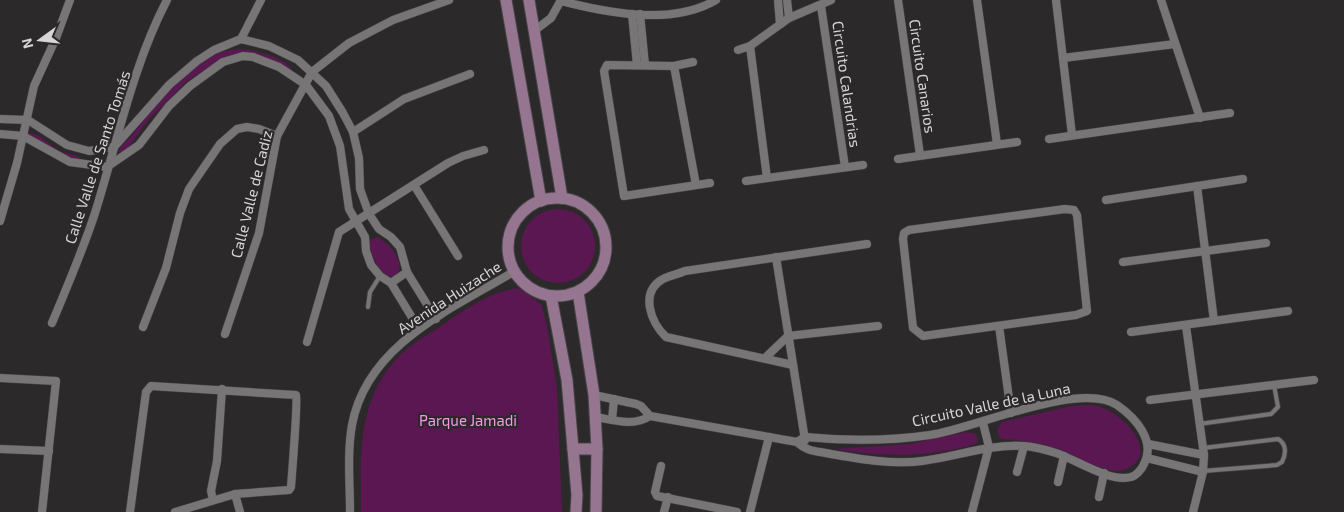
<svg xmlns="http://www.w3.org/2000/svg" width="1344" height="512" font-family="'Exo 2',sans-serif">
<style>
.green{fill:#5b1751}
.lines{fill:none;stroke-linecap:round;stroke-linejoin:round}
.lane-casing{stroke:#474547;stroke-width:5.5}
.street-casing{stroke:#474547;stroke-width:9}
.secondary-casing{stroke:#474547;stroke-width:13}
.lane{stroke:#787577;stroke-width:4}
.street{stroke:#787577;stroke-width:8}
.secondary{stroke:#967590;stroke-width:11}
.labels{text-anchor:middle;dominant-baseline:central;stroke-width:4.5;stroke-linejoin:round;paint-order:stroke}
.street-label{font-size:15px;fill:#d7d6d7;stroke:#2c292b}
.park-label{font-size:15px;fill:#f897e5;stroke:#2c292b}
</style>
<rect width="100%" height="100%" fill="#2c292b"/>
<g class="green">
<path d="M237 49C253 49 288 57 294 73L238 54 224 57 187 81 149 119 127 149 122 153 118 152C120 146 128 140 133 134 159 101 191 54 237 49Z"/>
<path d="M25 132C38 132 48 143 58 150 65 154 80 154 83 161L76 162 29 138Z"/>
<circle cx="558" cy="246" r="37"/>
<path d="M377 237C390 244 398 254 400 268L396 275 392 277C379 273 368 254 370 240Z"/>
<path d="M518 288 541 304 547 326 557 388 562 512H361C361 454 356 400 400 355 412 343 430 334 444 324 467 308 490 292 518 288Z"/>
<path d="M1071 406C1079 406 1089 404 1097 406 1122 411 1164 455 1124 470 1106 476 1071 452 1052 447 1040 443 1027 441 1014 440 1011 439 1006 440 1003 439 999 438 998 433 997 430L1002 422Z"/>
<path d="M965 432 976 434 978 441 975 444C928 458 882 457 834 449L910 444Z"/>
</g>
<g class="lines">
<defs>
<g id="lane">
<polyline points="368,307 370,292 380,276"/>
<polyline points="1199,424 1271,414 1278,407 1274,385"/>
<path d="M1203 448 1278 439C1287 444 1286 454 1282 462L1277 465 1203 471"/>
</g>
<g id="street">
<polyline points="778,0 780,24"/>
<polyline points="787,0 789,18"/>
<polyline points="898,0 920,155"/>
<polyline points="977,0 997,144"/>
<polyline points="1056,0 1072,135"/>
<polyline points="1161,0 1200,118"/>
<path d="M561 1C608 13 672 26 716 0"/>
<polyline points="821,6 845,167"/>
<polyline points="632,14 637,65"/>
<polyline points="640,14 645,65"/>
<polyline points="534,31 551,18 561,0"/>
<polyline points="241,39 261,0"/>
<polyline points="750,46 767,178"/>
<polyline points="738,50 750,46 789,18 831,0"/>
<polyline points="1063,58 1175,44"/>
<polyline points="693,62 674,66 607,65 604,71 624,196 710,183"/>
<polyline points="674,66 696,185"/>
<polyline points="0,119 28,120 67,145 89,151 114,147 169,85 197,61 214,50 241,39 269,46 298,60 326,86 343,113 353,132 359,158 360,189 369,214 379,229 391,237 400,247 407,272 436,319"/>
<polyline points="353,132 404,99 470,74"/>
<polyline points="0,134 23,136 70,162 107,167 139,145 169,106 190,86 223,62 243,56 253,57 279,67 306,85 329,116 340,146 349,209 365,237 366,251 371,265 380,276 391,283 419,329"/>
<polyline points="1049,139 1230,113"/>
<polyline points="898,159 1017,142"/>
<polyline points="746,181 863,165"/>
<polyline points="414,185 458,256"/>
<polyline points="1197,186 1214,321"/>
<polyline points="1106,200 1243,179"/>
<polygon points="1065,209 1074,210 1077,215 1087,311 1076,315 923,336 913,328 903,239 904,233 909,230"/>
<polyline points="0,221 17,163 34,86 56,38 70,0"/>
<polyline points="776,257 805,440"/>
<polyline points="1123,262 1266,243"/>
<polyline points="391,283 407,272"/>
<path d="M52 323C67 287 83 250 95 213 117 143 133 65 167 0"/>
<polyline points="999,326 1011,413"/>
<polyline points="1186,326 1204,455 1203,472 1193,512"/>
<polyline points="143,327 166,268 180,213 189,189 220,144 237,129 247,127 259,129 277,136"/>
<polyline points="1131,332 1288,311"/>
<polyline points="225,334 259,233 277,136 312,72 349,43 393,20 449,0"/>
<polyline points="307,342 339,232 448,163 463,156 484,150"/>
<polyline points="765,358 788,336 878,326"/>
<path d="M793 365 666 337C651 323 639 292 663 279 669 276 678 274 685 271L867 244"/>
<polyline points="0,378 56,381 42,512"/>
<path d="M594 395 636 404 641 406 650 416 797 442C807 452 818 451 831 454 860 459 893 465 922 461 956 457 988 444 1023 446 1033 446 1046 450 1056 453 1075 459 1110 483 1131 477 1136 476 1142 469 1144 464 1156 441 1136 418 1117 405 1079 380 974 429 930 435 889 441 846 441 805 437L797 442"/>
<polyline points="1150,400 1314,380"/>
<path d="M595 417C614 420 633 427 650 416"/>
<polyline points="612,420 614,399"/>
<polyline points="1148,444 1204,455"/>
<polyline points="0,449 49,451"/>
<polyline points="1147,458 1203,472"/>
<polyline points="661,466 655,492 657,496 737,512"/>
<polyline points="1017,472 1024,446"/>
<polyline points="1058,482 1064,456"/>
<polyline points="235,494 240,512"/>
<polyline points="1099,497 1104,473"/>
<polyline points="213,500 211,491 217,461 222,389"/>
<path d="M130 512 146 392 151 386 296 395C298 401 292 473 291 487L289 490 235 494 175 512"/>
<path d="M350 512C350 483 347 453 352 425 367 344 452 309 515 271"/>
<polyline points="664,512 668,497"/>
<polyline points="750,512 769,437"/>
<polyline points="972,512 989,447 983,423"/>
</g>
<g id="secondary">
<polyline points="506,0 541,201"/>
<polyline points="529,0 562,198"/>
<circle cx="557" cy="247" r="49"/>
<polyline points="578,292 594,395 597,449 596,512"/>
<polyline points="551,296 567,380 577,495 576,512"/>
<polyline points="573,449 597,449"/>
</g>
</defs>
<use href="#lane" class="lane-casing"/>
<use href="#street" class="street-casing"/>
<use href="#secondary" class="secondary-casing"/>
<use href="#lane" class="lane"/>
<use href="#street" class="street"/>
<use href="#secondary" class="secondary"/>
</g>
<g class="labels">
<g class="street-label">
<text transform="translate(923 76) rotate(82)">Circuito Canarios</text>
<text transform="translate(847 84) rotate(82)">Circuito Calandrias</text>
<text transform="translate(97 157) rotate(-72)">Calle Valle de Santo Tomás</text>
<text transform="translate(251 194) rotate(-76)">Calle Valle de Cadiz</text>
<text transform="translate(449 297) rotate(-33)">Avenida Huizache</text>
<text transform="translate(991 404) rotate(-12)">Circuito Valle de la Luna</text>
</g>
<g class="park-label">
<text x="468" y="420">Parque Jamadi</text>
</g>
</g>
<g transform="translate(40 40) rotate(255)" stroke="#2c292b" stroke-width="4" paint-order="stroke">
<path d="M0-4L9 19L0 12L-9 19Z" fill="#d7d6d7"/>
<text y="-8" font-size="14" font-weight="bold" text-anchor="middle" fill="#d7d6d7">N</text>
</g>
</svg>
